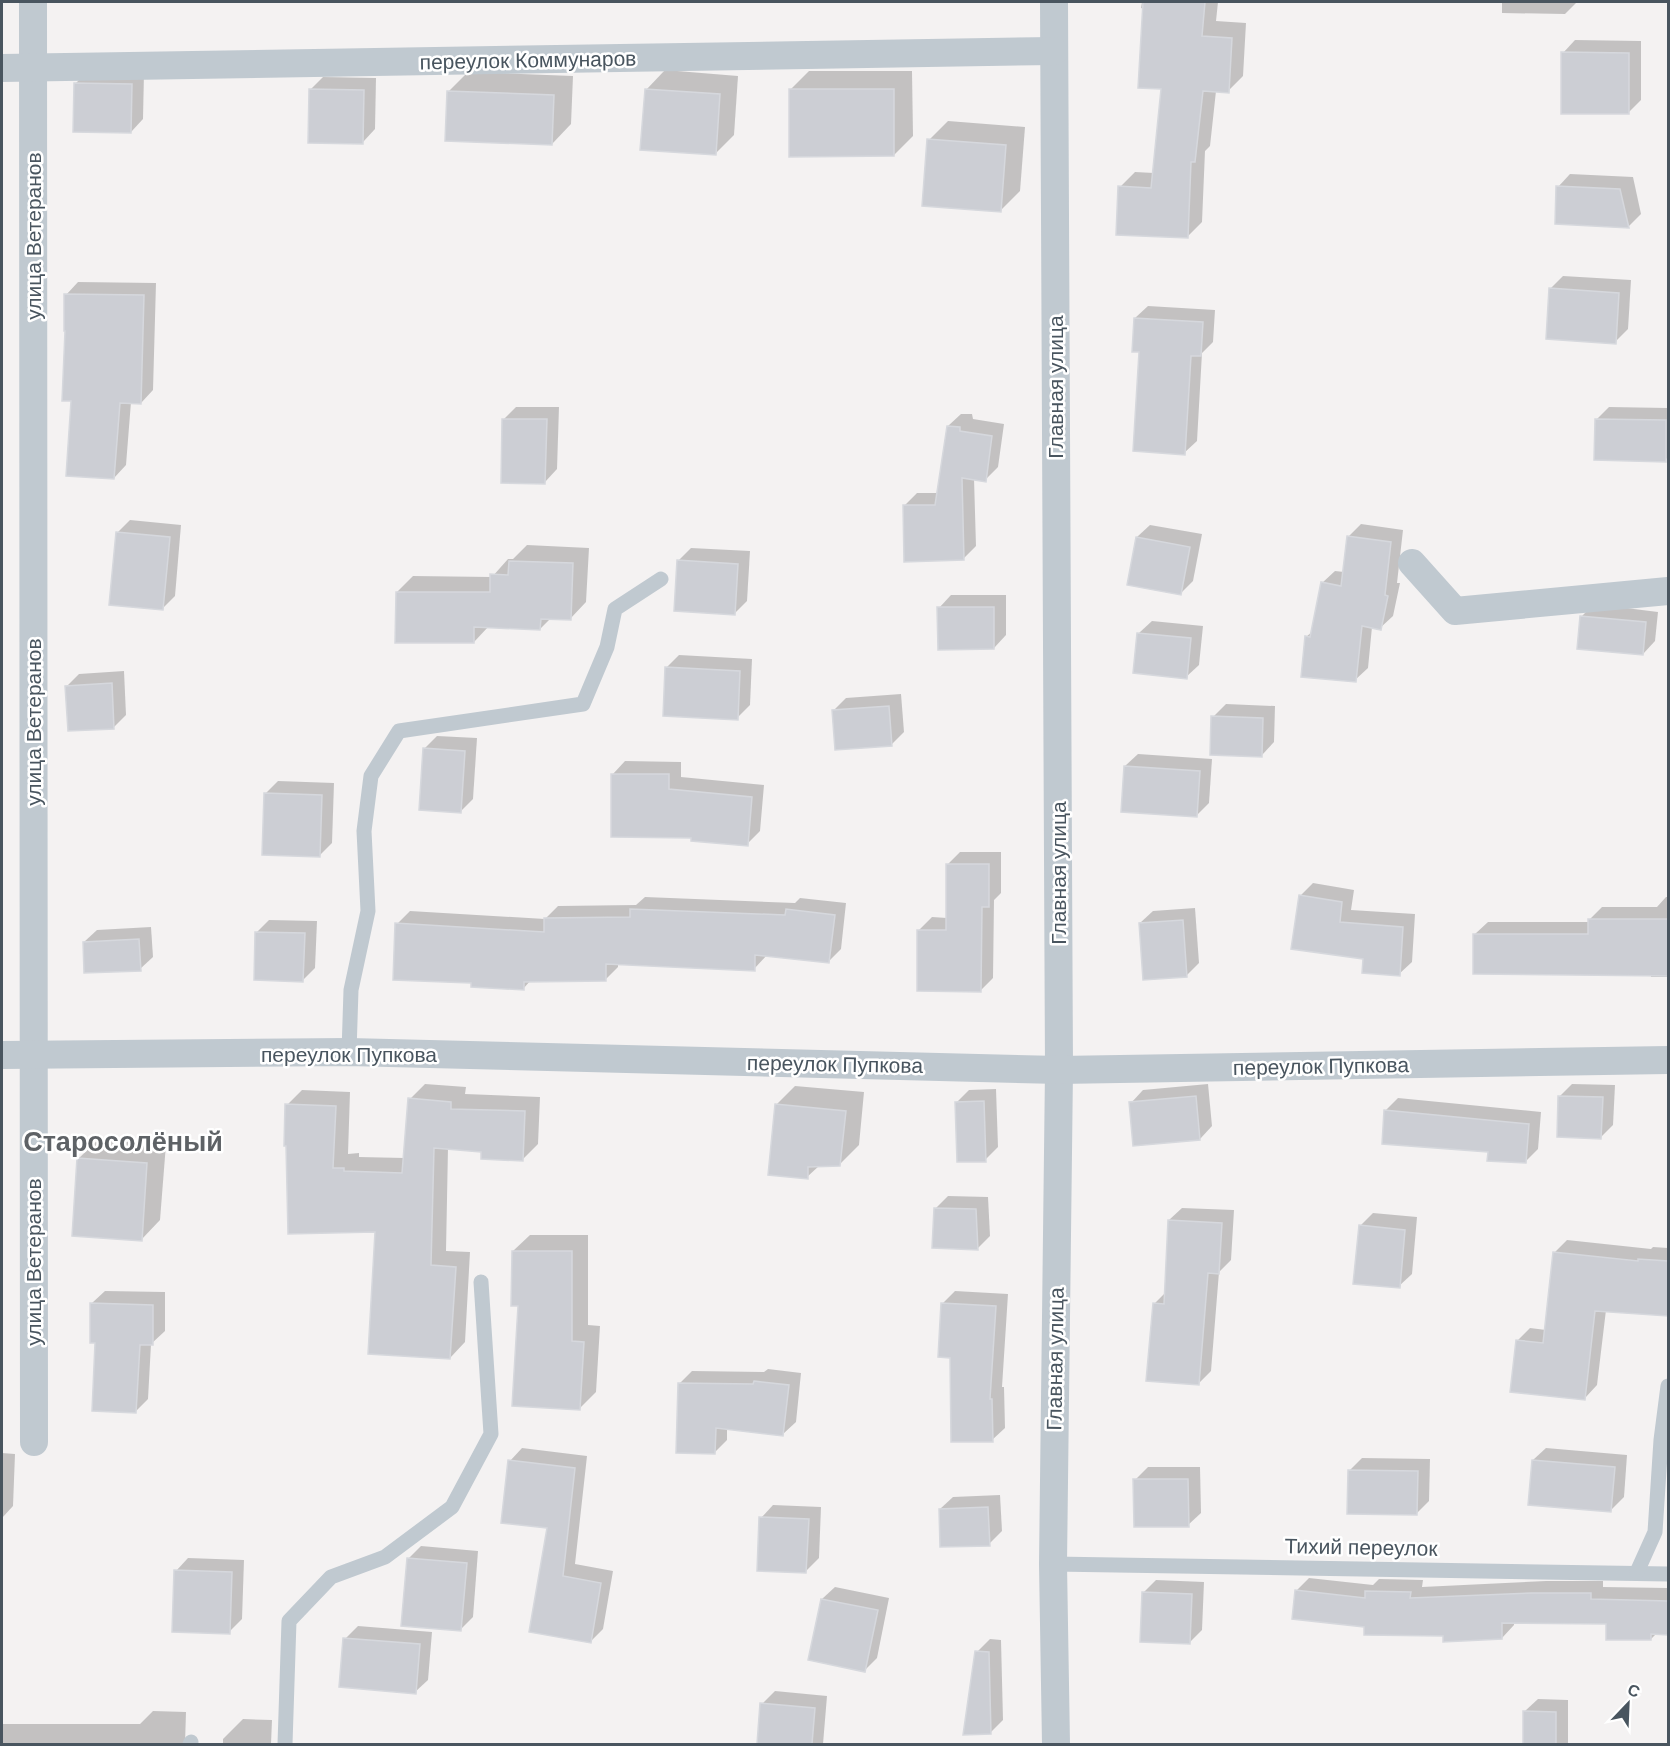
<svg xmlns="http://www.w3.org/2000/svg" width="1670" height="1746" font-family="Arial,sans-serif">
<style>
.shadow{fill:#0003}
.building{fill:#ccced4;stroke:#d6d8dd;stroke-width:1.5}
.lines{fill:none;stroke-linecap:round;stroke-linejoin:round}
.lane{stroke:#c0c9d0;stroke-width:15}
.street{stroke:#c0c9d0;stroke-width:28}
.labels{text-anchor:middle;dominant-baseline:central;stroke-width:5;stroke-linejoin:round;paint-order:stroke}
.street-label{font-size:21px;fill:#49555f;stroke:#fff}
.district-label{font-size:27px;font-weight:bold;fill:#5e6266;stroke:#fff}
</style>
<rect width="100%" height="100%" fill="#f4f2f2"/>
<g class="shadow">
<polygon points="1142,2 1218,2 1216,21 1246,23 1243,76 1228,91 1216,91 1210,146 1205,151 1202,222 1187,237 1120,187 1135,172 1154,173 1162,88 1144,9 1141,8"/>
<polygon points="1502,2 1577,2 1565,14 1502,13"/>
<polygon points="1575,40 1641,41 1641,100 1628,113 1563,53"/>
<polygon points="665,70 738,76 734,135 715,154 646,90"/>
<polygon points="88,71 144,72 143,119 131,132 75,84"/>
<polygon points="809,71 912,71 913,136 894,155 790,90"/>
<polygon points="468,72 573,76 571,124 552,144 449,91"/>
<polygon points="323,77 376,78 375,129 363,142 310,90"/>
<polygon points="948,121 1025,127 1020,191 1001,210 929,140"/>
<polygon points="1570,174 1633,177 1641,214 1629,226 1556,223 1558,187"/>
<polygon points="1563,276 1631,280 1628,329 1615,342 1550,289"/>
<polygon points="78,282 156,283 153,390 141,403 131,402 126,465 114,478 72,400 66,295"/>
<polygon points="1148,306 1215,310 1213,342 1202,353 1197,441 1184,453 1141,351 1135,318"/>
<polygon points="516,407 559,407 557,469 545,482 504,419"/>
<polygon points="1609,407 1668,408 1668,457 1665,460 1596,420"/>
<polygon points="961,414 972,414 973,419 1004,424 998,467 985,480 974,478 976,546 963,559 904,506 917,493 939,493 948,426"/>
<polygon points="130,520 181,525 175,596 163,608 117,533"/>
<polygon points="1361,524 1403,530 1397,583 1400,583 1393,616 1380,628 1372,627 1368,668 1355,680 1306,637 1313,631 1322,583 1335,571 1344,572 1348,537"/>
<polygon points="1150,525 1202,534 1193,581 1181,593 1137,537"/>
<polygon points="527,545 589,548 586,602 570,619 551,618 540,629 489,626 474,642 397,592 413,576 492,577 508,559 513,559"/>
<polygon points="691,548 750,551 747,601 734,614 679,560"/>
<polygon points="951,595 1006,595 1006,635 994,648 939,608"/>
<polygon points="1594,604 1658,612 1655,641 1643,654 1581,617"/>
<polygon points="1152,621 1203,626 1199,665 1186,677 1139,633"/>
<polygon points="679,655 752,659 750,705 737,718 666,668"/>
<polygon points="124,671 126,715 114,727 66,687 79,674"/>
<polygon points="901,694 904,732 891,745 833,711 846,698"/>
<polygon points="1226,704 1275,706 1274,742 1262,755 1213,717"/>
<polygon points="437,736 477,738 473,799 461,811 424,749"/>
<polygon points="1138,754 1212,759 1209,803 1196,816 1125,766"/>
<polygon points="625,761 681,762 681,777 764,785 760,831 747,844 693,836 613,774"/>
<polygon points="278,781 334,783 332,843 319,856 265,794"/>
<polygon points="960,852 1001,852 1001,893 994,900 993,978 980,991 919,930 932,917 947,918 947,865"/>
<polygon points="1313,883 1354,890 1351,910 1415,914 1412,962 1399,974 1364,958 1300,896"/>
<polygon points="645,897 795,903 800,898 846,903 841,949 829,961 767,955 754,969 618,963 618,967 605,980 531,980 523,989 473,982 397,924 410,911 545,919 558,906 636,905"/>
<polygon points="1666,897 1668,897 1668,977 1651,977 1651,975 1475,934 1488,922 1590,922 1590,919 1602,907 1657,907"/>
<polygon points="1195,908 1199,963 1186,976 1140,923 1153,911"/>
<polygon points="269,920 317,921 315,968 303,980 257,932"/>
<polygon points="151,927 153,957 140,969 84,942 97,930"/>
<polygon points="425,1084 466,1087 465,1094 540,1097 538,1144 523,1159 483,1151 448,1148 446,1251 470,1252 465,1342 450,1358 376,1231 287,1105 302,1090 350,1092 348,1154 359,1153 359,1157 405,1158 410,1099"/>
<polygon points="1208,1084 1212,1126 1200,1139 1131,1103 1143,1090"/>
<polygon points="1572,1084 1615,1085 1613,1125 1601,1137 1559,1097"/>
<polygon points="795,1086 864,1092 859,1145 840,1164 820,1165 807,1177 776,1105"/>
<polygon points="996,1089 998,1147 985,1160 956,1103 969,1090"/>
<polygon points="1398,1098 1541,1112 1538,1149 1525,1162 1386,1110"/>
<polygon points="98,1140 166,1144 160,1220 141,1240 78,1159"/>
<polygon points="948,1196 988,1197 990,1236 977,1249 936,1208"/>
<polygon points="1182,1208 1234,1210 1231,1260 1219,1272 1211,1371 1198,1384 1154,1304 1166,1292 1169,1220"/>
<polygon points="1373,1213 1417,1217 1412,1274 1399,1286 1360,1226"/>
<polygon points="530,1235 588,1235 588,1325 600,1326 596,1392 579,1409 520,1304 513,1251"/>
<polygon points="1567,1240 1651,1249 1653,1247 1668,1248 1668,1314 1606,1310 1597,1385 1585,1398 1517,1341 1530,1328 1546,1330 1554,1253"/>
<polygon points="105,1291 165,1292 165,1331 151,1344 148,1399 136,1411 97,1342 92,1303"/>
<polygon points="955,1291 1008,1294 1002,1387 1004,1387 1005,1428 992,1440 952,1357 943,1303"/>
<polygon points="768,1369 801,1373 796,1422 783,1434 727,1427 727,1440 715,1452 679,1384 692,1371 764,1372"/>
<polygon points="522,1448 587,1456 575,1564 613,1571 603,1629 590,1642 531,1631 549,1527 510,1461"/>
<polygon points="1546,1448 1627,1455 1624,1497 1611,1510 1533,1460"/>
<polygon points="2,1453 15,1454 13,1506 2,1518"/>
<polygon points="1362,1458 1430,1459 1429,1501 1416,1514 1349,1471"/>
<polygon points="1148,1467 1200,1467 1201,1513 1188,1525 1135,1480"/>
<polygon points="1000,1495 1002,1531 989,1544 940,1509 953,1497"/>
<polygon points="773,1505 821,1507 819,1558 806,1571 761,1518"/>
<polygon points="421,1546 478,1551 473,1617 460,1630 408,1559"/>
<polygon points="188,1558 244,1560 242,1619 229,1632 176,1571"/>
<polygon points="1309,1578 1373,1585 1379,1579 1423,1580 1422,1587 1546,1581 1603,1581 1603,1587 1668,1588 1668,1633 1657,1633 1651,1639 1607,1623 1514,1621 1514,1625 1502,1638 1366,1626 1297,1590"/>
<polygon points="1156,1580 1204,1582 1202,1630 1189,1643 1143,1593"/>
<polygon points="835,1587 889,1598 877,1658 865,1670 822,1599"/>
<polygon points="358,1626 432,1632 428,1680 415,1692 345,1639"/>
<polygon points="990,1639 1001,1640 1003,1720 990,1733 977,1652"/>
<polygon points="775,1691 827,1696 823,1744 758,1744 762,1704"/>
<polygon points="1538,1699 1568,1700 1568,1744 1524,1744 1525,1711"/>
<polygon points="153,1711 186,1712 185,1744 2,1744 2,1724 140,1724"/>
<polygon points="243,1719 272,1720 271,1744 223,1744 223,1739"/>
</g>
<g class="building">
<polygon points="1143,2 1205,2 1202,36 1232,38 1229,93 1203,91 1195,162 1191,162 1188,238 1116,235 1118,186 1151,188 1161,89 1138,88"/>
<polygon points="1561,52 1629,53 1629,114 1561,114"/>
<polygon points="74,83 132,84 131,133 73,132"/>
<polygon points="309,89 364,90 363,144 308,143"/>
<polygon points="645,89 720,94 716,155 640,150"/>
<polygon points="789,89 894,89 894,156 789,157"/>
<polygon points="447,91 554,95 552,145 445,141"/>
<polygon points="927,139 1006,145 1001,212 922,206"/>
<polygon points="1556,186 1620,189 1629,228 1555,224"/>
<polygon points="1549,288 1619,293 1616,344 1546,339"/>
<polygon points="64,294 144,295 141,404 120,403 114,479 66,476 71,401 62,401 65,331 64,331"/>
<polygon points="1134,318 1203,322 1201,356 1191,356 1185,455 1133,451 1139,352 1132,352"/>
<polygon points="502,419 547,419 545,484 501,483"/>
<polygon points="1595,419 1666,420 1666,462 1594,460"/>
<polygon points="947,426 960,427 960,431 992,436 986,482 962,478 964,560 904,562 903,505 935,505"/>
<polygon points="116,532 170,537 163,610 109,605"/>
<polygon points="1347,536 1391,542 1385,595 1388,596 1381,630 1362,626 1356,682 1301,677 1305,636 1310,637 1321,582 1341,586"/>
<polygon points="1136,537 1190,547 1181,595 1127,585"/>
<polygon points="677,560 738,564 735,615 674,611"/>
<polygon points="509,561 573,563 571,620 541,619 540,630 474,627 474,643 395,643 396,592 490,592 490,574 508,575"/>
<polygon points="937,607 994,607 994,649 938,650"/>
<polygon points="1580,616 1646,622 1643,655 1577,649"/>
<polygon points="1137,633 1191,638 1187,679 1133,673"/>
<polygon points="665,667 740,671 738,720 663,716"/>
<polygon points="112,683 114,729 68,731 65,686"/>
<polygon points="889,706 892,746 835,750 832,710"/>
<polygon points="1211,716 1263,718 1262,757 1210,755"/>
<polygon points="423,748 465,751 461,813 419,810"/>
<polygon points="1124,766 1200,771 1197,817 1121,812"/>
<polygon points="611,774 669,774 669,789 752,797 748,846 691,841 691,838 611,837"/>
<polygon points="264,793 322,795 320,857 262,855"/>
<polygon points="946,864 989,864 989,907 982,907 981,992 917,991 917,930 946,930"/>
<polygon points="1299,895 1342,902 1340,922 1403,927 1400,976 1362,973 1363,959 1291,949"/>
<polygon points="630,909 785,915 786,909 835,915 829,963 755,955 755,971 606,964 606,981 524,982 524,990 471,987 471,983 393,980 395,923 544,932 544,918 630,917"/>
<polygon points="1588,919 1668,919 1668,976 1473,974 1473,934 1588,934"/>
<polygon points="1183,920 1187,977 1143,980 1139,923"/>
<polygon points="255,932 305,933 303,982 254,980"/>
<polygon points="139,939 141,971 84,973 83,942"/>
<polygon points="1196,1096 1200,1140 1133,1146 1129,1102"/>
<polygon points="1558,1096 1603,1097 1601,1139 1557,1137"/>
<polygon points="408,1098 451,1102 451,1109 525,1111 523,1161 481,1159 481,1152 434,1148 431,1265 456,1267 450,1359 368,1354 375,1232 288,1234 286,1146 284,1146 285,1104 336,1106 333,1168 344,1168 344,1171 402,1173"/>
<polygon points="984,1101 986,1162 957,1162 955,1102"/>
<polygon points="775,1104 846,1111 840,1166 808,1167 808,1179 768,1175"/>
<polygon points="1384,1110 1529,1124 1526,1163 1487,1161 1488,1152 1382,1144"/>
<polygon points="77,1158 147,1163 142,1241 72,1236"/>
<polygon points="934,1208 976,1209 978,1250 932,1248"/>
<polygon points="1168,1220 1222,1223 1219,1274 1208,1273 1199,1385 1146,1381 1153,1303 1164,1304"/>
<polygon points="1359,1225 1405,1230 1400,1288 1353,1284"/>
<polygon points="512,1251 572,1251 572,1341 584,1342 580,1410 512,1406 518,1306 511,1306"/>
<polygon points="1553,1252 1638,1261 1638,1259 1668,1261 1668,1316 1595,1311 1585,1400 1510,1392 1516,1340 1543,1343"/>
<polygon points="90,1303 153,1305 153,1345 140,1345 136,1413 92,1411 95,1343 90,1343"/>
<polygon points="941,1303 996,1306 990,1399 992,1399 993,1442 951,1442 950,1358 938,1357"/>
<polygon points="754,1381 789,1385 783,1436 716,1428 715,1454 676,1453 678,1383 753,1384"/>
<polygon points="508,1460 575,1468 563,1576 601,1583 591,1643 529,1632 547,1528 501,1523"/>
<polygon points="1532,1460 1615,1467 1611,1512 1528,1505"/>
<polygon points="1348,1470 1418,1471 1417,1515 1347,1514"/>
<polygon points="1133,1479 1188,1479 1189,1527 1134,1527"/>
<polygon points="988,1507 990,1546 940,1547 939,1509"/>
<polygon points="759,1517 809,1519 806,1573 757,1571"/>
<polygon points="407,1558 467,1563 461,1631 401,1626"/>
<polygon points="174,1570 232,1572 230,1634 172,1632"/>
<polygon points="1295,1590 1365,1598 1365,1591 1411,1592 1410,1598 1532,1593 1591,1593 1591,1599 1668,1601 1668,1635 1651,1634 1651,1640 1606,1640 1606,1624 1502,1623 1502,1639 1443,1642 1443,1636 1364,1635 1364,1627 1292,1619"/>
<polygon points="1142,1592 1192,1594 1190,1644 1140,1642"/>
<polygon points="821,1599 878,1610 865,1672 808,1660"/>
<polygon points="343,1638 420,1644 416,1694 339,1687"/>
<polygon points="975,1651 989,1652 991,1734 963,1735"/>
<polygon points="760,1703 815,1708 812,1744 757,1744"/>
<polygon points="1523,1711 1556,1712 1556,1744 1523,1744"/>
</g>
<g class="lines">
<g class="lane">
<polyline points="349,1052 351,990 368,911 364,831 371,776 399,731 583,704 607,647 615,609 661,579"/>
<polyline points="1053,1564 1668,1574"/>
<polyline points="1637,1572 1655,1532 1661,1440 1668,1386"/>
<polyline points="190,1744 191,1742"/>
<polyline points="285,1744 289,1621 331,1577 385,1557 452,1507 491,1434 481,1282"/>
</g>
<g class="street">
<polyline points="33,2 34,1442"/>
<polyline points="1054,2 1059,1070 1053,1564 1056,1744"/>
<polyline points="2,68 1054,51"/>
<polyline points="1412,563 1455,611 1668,591"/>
<polyline points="2,1055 349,1052 1059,1070 1668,1060"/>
</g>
</g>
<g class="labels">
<g class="street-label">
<text transform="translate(528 60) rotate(-1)">переулок Коммунаров</text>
<text transform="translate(33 236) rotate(-90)">улица Ветеранов</text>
<text transform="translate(1055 387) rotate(-90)">Главная улица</text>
<text transform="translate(33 722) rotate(-90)">улица Ветеранов</text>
<text transform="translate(1058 873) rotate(-90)">Главная улица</text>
<text x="349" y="1054">переулок Пупкова</text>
<text transform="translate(835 1064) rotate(1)">переулок Пупкова</text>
<text transform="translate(1321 1066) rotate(-1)">переулок Пупкова</text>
<text transform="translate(33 1262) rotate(-90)">улица Ветеранов</text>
<text transform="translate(1055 1359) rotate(-89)">Главная улица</text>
<text transform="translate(1361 1547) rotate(1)">Тихий переулок</text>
</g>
<g class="district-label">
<text x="123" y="1142">Староcолёный</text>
</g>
</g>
<rect width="1670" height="1746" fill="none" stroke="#49555f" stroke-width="6"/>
<g transform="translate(1628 1704) rotate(23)" stroke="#ffffff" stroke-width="4.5" paint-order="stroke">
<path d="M0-4.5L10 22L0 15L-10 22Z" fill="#49555f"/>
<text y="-9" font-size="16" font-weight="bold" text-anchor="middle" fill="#49555f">С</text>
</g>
</svg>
